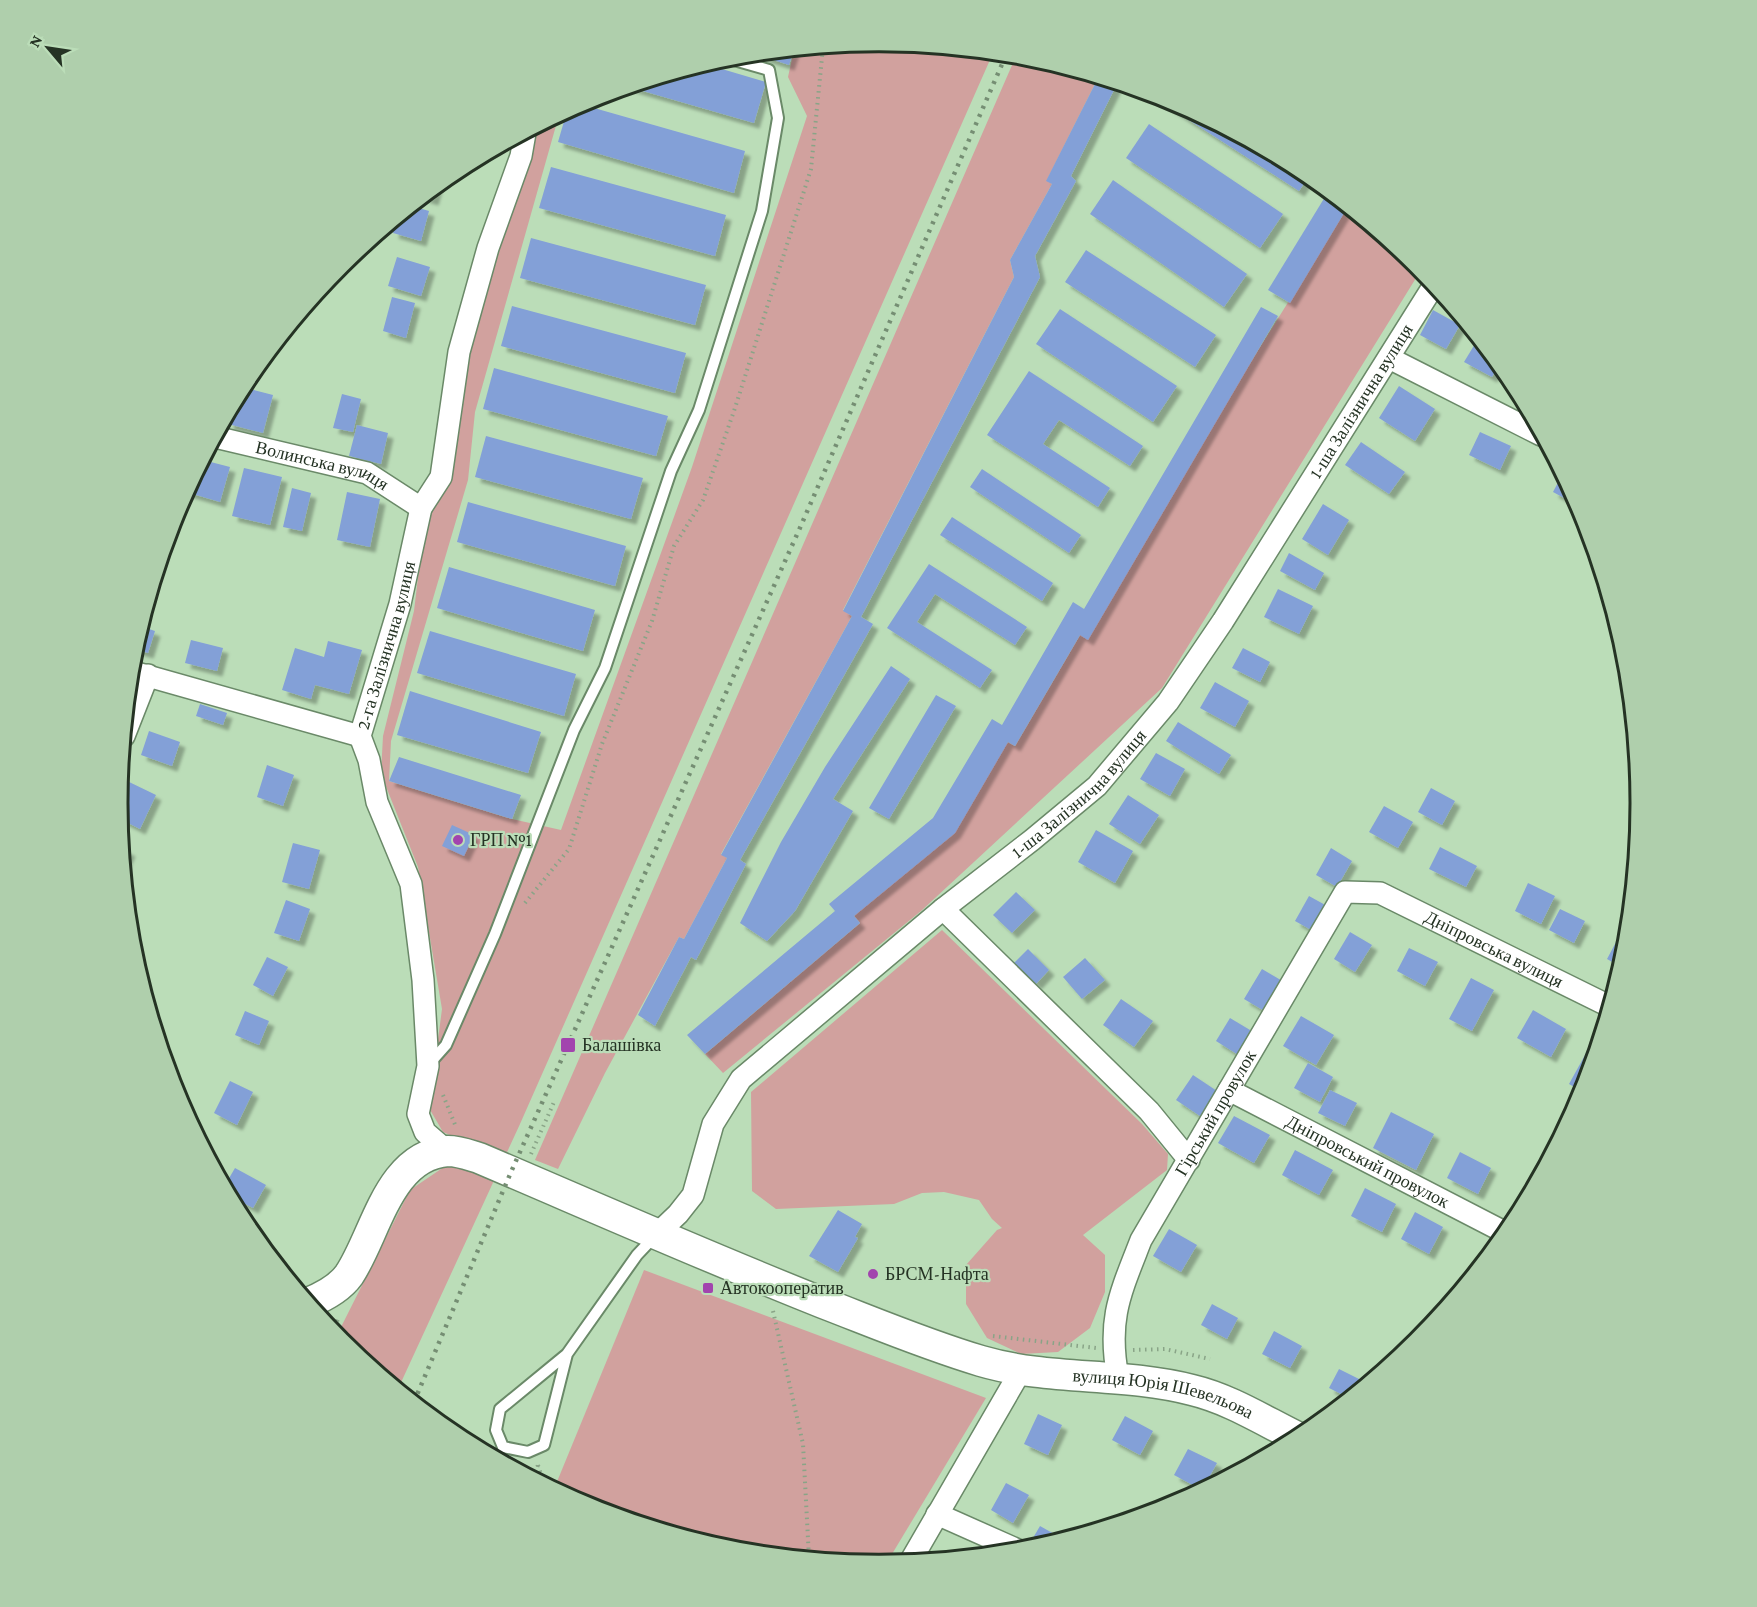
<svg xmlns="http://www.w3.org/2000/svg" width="1757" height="1607" font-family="'Crimson Pro',serif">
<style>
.green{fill:#d1a19e}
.building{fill:#83a0d7;filter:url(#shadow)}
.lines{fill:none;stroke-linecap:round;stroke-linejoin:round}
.lane-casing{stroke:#6a8968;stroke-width:14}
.street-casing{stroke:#6a8968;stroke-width:24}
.secondary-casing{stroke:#6a8968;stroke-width:33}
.path{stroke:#89a487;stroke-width:4;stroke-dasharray:1.5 4.5;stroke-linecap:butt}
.lane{stroke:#fff;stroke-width:10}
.street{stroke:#fff;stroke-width:21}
.secondary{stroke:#fff;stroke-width:30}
.rail{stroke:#758e73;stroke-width:4.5;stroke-dasharray:3 6;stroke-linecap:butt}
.poi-dot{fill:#a244ae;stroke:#bbddb8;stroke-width:2}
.labels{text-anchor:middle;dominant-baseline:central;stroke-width:4.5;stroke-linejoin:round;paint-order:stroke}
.street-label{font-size:18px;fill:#253324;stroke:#bbddb8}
.poi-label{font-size:18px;fill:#253324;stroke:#bbddb8;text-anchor:start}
.rim{fill:none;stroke:#253324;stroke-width:3}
</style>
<defs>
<filter id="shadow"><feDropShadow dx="5.5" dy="5.5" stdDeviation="1.5" flood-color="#0004"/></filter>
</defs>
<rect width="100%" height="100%" fill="#bbddb8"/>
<g class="green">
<polygon points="879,42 993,53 520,1124 398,1389 336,1337 410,1190 444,1167 457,1138 443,1132 429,1108 442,1009 418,867 381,774 383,736 414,611 425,519 446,490 472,335 534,128 559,115 475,412 468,480 391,741 389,781 512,819 561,830 692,467 807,116 788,77 794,50"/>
<polygon points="1016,56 1098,78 1047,180 1052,184 1010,260 1014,277 843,610 852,616 721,854 727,858 684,939 679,937 605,1073 558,1169 535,1160"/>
<polygon points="1347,208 1421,270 1162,688 921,911 723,1073 705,1054 860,923 854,916 1008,742 1015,746 1080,635"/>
<polygon points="942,930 1142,1124 1168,1154 1167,1170 1083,1235 1105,1255 1105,1292 1090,1328 1058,1352 1021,1354 987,1338 966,1304 966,1265 997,1230 1002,1228 992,1219 979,1200 944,1192 922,1193 894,1204 776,1209 752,1191 751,1092"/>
<polygon points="644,1270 986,1398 886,1564 730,1550 587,1507 554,1489"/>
</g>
<g class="building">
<polygon points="794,50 789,65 755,54"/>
<polygon points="705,64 766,82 754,123 629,87"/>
<polygon points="1098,78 1117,84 1071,176 1076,181 1035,256 1040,277 861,617 873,624 740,860 746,864 696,960 691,957 655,1026 638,1015 679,937 684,939 727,858 721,855 852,616 843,611 1014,277 1010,260 1052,184 1046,181"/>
<polygon points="1150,95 1170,100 1309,176 1299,191"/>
<polygon points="580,104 745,151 734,193 558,142 567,111"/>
<polygon points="1149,124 1283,214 1260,248 1126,158"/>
<polygon points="551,167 726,215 715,256 539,208"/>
<polygon points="1113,180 1247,274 1224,307 1090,214"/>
<polygon points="437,186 433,200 423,197 424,196"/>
<polygon points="1328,192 1347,208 1290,303 1268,290"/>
<polygon points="412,206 429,211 421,241 393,233 397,218"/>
<polygon points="531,238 706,285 695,325 520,278"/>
<polygon points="1086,250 1216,335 1195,367 1065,282"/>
<polygon points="397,257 430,267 421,296 388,286"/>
<polygon points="392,297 415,303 406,338 383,331"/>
<polygon points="512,306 686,353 675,393 501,346"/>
<polygon points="1261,307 1278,316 1088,640 1080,635 1015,746 1008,742 955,833 854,916 860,923 705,1054 687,1035 835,911 829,904 933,818 992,719 1002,725 1073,602 1084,609"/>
<polygon points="1060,309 1177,386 1153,422 1036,344"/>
<polygon points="1433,310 1460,325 1446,349 1420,335"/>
<polygon points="1478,339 1499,365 1492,377 1464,362"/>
<polygon points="494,368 668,416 656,456 483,409"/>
<polygon points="1029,371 1143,446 1130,466 1059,420 1043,444 1110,488 1098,507 987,435"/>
<polygon points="1399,386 1435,409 1415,441 1379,418"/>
<polygon points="242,387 273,395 263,433 228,424 232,405"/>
<polygon points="342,394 361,399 353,432 333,428"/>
<polygon points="357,425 388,433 381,464 349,456"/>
<polygon points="1480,432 1511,446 1500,470 1469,455"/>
<polygon points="486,436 643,478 631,519 475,477"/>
<polygon points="1361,442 1405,472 1389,494 1345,465"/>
<polygon points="203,460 230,467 220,502 186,492"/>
<polygon points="244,468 282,477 270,525 232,516"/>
<polygon points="982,469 1081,535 1069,553 970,487"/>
<polygon points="1562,475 1579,506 1553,492"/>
<polygon points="292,488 311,493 302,531 283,527"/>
<polygon points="347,492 380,499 370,547 337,540"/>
<polygon points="468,502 626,546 615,586 457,542"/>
<polygon points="1323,504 1349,520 1328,555 1302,539"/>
<polygon points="952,517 1053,583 1042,601 940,535"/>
<polygon points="1289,553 1324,573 1315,590 1280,571"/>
<polygon points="929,564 1027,627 1015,645 935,594 917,622 992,670 980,688 887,628"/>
<polygon points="449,567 595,610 583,651 437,608"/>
<polygon points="1278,589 1313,606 1299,634 1264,617"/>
<polygon points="140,626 155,631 148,653 134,649"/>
<polygon points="430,631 576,674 564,716 417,673"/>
<polygon points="191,640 223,648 217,671 185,663"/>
<polygon points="328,641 362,650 349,694 315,685 311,699 282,690 295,648 324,657"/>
<polygon points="1243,648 1270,662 1260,682 1232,668"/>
<polygon points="891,666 910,679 833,799 853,811 795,911 767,941 740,923 781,842 825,767"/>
<polygon points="1215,682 1249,701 1235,727 1200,708"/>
<polygon points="410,691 541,732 528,773 397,735"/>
<polygon points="936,695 956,706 889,819 869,808"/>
<polygon points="200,704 227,713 223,725 196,716"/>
<polygon points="1178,722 1231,755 1219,774 1166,741"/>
<polygon points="149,731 180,742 172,766 141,755"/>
<polygon points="1156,753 1185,769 1170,796 1140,779"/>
<polygon points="399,757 521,795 512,819 389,781"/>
<polygon points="267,765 294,775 283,806 257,797"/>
<polygon points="125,780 156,795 140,829 118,818 118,797"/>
<polygon points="1431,788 1455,801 1442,825 1418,812"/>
<polygon points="1128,795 1159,815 1140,844 1109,824"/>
<polygon points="1384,806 1413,822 1398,848 1369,832"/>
<polygon points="452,825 474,835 464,856 442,846"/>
<polygon points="1096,830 1133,851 1115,883 1078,862"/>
<polygon points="293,843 320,850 309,889 282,882"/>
<polygon points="121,847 130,851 123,867 123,859"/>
<polygon points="1440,847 1477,866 1466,887 1429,869"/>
<polygon points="1331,848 1352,861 1337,887 1316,875"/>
<polygon points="1528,883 1555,896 1541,924 1515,911"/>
<polygon points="1016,892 1035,910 1012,933 993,915"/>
<polygon points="1309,896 1327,906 1313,931 1295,921"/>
<polygon points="286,900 310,909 299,941 274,933"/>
<polygon points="1560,909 1585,921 1574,943 1549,930"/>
<polygon points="1623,929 1627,931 1621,967 1607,959"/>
<polygon points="1350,932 1372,945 1355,972 1334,959"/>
<polygon points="1409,948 1438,962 1425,986 1397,971"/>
<polygon points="1028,949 1049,970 1036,984 1014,963"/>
<polygon points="267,957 288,967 273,996 253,985"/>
<polygon points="1085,958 1105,980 1082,999 1063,977"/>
<polygon points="1262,969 1284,982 1266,1012 1244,999"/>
<polygon points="1471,978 1494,990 1472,1031 1449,1019"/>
<polygon points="1121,999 1153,1021 1134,1047 1103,1025"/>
<polygon points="1533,1010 1566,1029 1551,1057 1517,1038"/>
<polygon points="245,1011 269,1021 259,1045 235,1035"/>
<polygon points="1301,1016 1334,1035 1316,1065 1283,1046"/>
<polygon points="1230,1018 1255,1033 1240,1056 1216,1041"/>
<polygon points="1590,1046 1596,1049 1583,1092 1569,1084"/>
<polygon points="1308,1063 1333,1077 1320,1102 1294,1088"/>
<polygon points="1193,1075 1217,1091 1200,1116 1176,1100"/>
<polygon points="230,1081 253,1092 237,1125 214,1113"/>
<polygon points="1330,1090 1357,1103 1345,1126 1318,1113"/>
<polygon points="1391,1112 1434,1134 1416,1170 1373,1148"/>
<polygon points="1234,1116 1270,1135 1254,1163 1218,1143"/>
<polygon points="1295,1150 1333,1170 1319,1195 1282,1175"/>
<polygon points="1460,1152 1491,1168 1478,1194 1447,1178"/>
<polygon points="235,1168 266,1185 253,1208 228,1195 224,1187"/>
<polygon points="1365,1188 1396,1204 1382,1232 1351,1216"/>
<polygon points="838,1210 862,1224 855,1237 858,1238 838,1272 809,1256"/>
<polygon points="1415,1212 1443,1227 1429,1254 1401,1239"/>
<polygon points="1169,1229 1197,1245 1181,1272 1153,1256"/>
<polygon points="1212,1304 1238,1318 1227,1339 1201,1325"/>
<polygon points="1274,1331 1302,1346 1290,1368 1262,1354"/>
<polygon points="1339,1369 1367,1383 1349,1398 1329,1388"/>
<polygon points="1038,1414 1062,1425 1048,1455 1024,1444"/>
<polygon points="1125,1416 1153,1431 1140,1455 1112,1440"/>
<polygon points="1188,1449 1217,1463 1202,1490 1174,1475"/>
<polygon points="1006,1483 1029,1495 1013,1523 991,1510"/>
<polygon points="1040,1526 1056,1535 1051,1543 1036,1547 1030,1543"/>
</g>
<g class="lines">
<defs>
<g id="lane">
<polyline points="430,1063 446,1045 495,934 574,730 605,668 671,471 699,410 762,211 778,118 769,70 727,58"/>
<polyline points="567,1354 544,1445 528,1452 503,1447 496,1430 500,1409 567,1354 637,1255 654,1237"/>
</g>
<g id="street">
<polyline points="1389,358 1541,435"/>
<path id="s1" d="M215 437 367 473 421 508"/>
<polyline points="130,671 360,736"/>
<polyline points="124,736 148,675"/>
<polyline points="943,909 1149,1111 1189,1160"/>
<path id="s2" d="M1229 1090 1506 1233"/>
<path id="s3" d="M447 1151 425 1132 418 1114 428 1066 423 980 411 884 377 802 369 760 360 736 400 604 421 508 441 477 459 352 488 248 521 156 525 133"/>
<path id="s4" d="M656 1235 678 1214 693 1195 713 1124 741 1079 943 909 1032 840 1097 786 1168 702 1223 621 1434 285"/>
<path id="s5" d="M1118 1378C1107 1319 1120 1294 1141 1240L1345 892 1380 893 1609 1006"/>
<polyline points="937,1514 1020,1551"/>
<polyline points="910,1562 1020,1372"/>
</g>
<g id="secondary">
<path id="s6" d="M308 1303C323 1297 339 1289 349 1275 376 1235 388 1155 448 1151 459 1151 469 1155 479 1158 594 1207 707 1257 823 1303 875 1323 927 1345 981 1361 1049 1381 1122 1372 1192 1390 1230 1399 1264 1421 1299 1438"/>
</g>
</defs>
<use href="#lane" class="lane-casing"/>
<use href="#street" class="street-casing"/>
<use href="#secondary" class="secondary-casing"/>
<g class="path">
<polyline points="525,903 569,849 602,744 652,621 674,546 703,500 735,408 811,169 823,47"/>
<polyline points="443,1095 456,1127"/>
<polyline points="531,1154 554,1102"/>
<polyline points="773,1311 803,1444 809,1558"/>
<polyline points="332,1332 339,1317"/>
<polyline points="993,1336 1096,1348"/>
<polyline points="1133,1350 1165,1349 1210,1359"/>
<polyline points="538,1465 544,1484"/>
<polyline points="533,1478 538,1465"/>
</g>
<use href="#lane" class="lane"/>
<use href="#street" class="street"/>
<use href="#secondary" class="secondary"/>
<polyline class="rail" points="414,1402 511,1172 799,530 1006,55"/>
</g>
<g class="poi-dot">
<circle cx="458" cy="840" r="6"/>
<rect x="560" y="1037" width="16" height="16" rx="3"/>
<circle cx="873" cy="1274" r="6"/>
<rect x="702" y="1282" width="12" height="12" rx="3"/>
</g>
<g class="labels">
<g class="street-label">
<text stroke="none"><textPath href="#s4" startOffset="1110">1-ша Залізнична вулиця</textPath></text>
<text stroke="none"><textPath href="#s1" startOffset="111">Волинська вулиця</textPath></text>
<text stroke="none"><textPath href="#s3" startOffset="532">2-га Залізнична вулиця</textPath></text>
<text stroke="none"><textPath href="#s4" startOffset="624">1-ша Залізнична вулиця</textPath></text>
<text stroke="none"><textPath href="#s5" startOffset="708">Дніпровська вулиця</textPath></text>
<text stroke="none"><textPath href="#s5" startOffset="290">Гірський провулок</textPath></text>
<text stroke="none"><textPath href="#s2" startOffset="156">Дніпровський провулок</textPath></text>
<text stroke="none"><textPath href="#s6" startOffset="976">вулиця Юрія Шевельова</textPath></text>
</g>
<g class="poi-label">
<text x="470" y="840">ГРП №1</text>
<text x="582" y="1045">Балашівка</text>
<text x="885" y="1274">БРСМ-Нафта</text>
<text x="720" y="1288">Автокооператив</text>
</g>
</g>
<path d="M0 0H1757V1607H0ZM128 803a751 751 0 1 1 1502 0a751 751 0 1 1-1502 0Z" fill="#afcfac" fill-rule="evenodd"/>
<path class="rim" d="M128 803a751 751 0 1 1 1502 0a751 751 0 1 1-1502 0Z"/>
<g transform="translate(48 48) rotate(299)" stroke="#bbddb8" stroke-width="4.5" paint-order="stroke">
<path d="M0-4.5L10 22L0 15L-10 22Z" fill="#253324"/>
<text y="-9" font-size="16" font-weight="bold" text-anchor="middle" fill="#253324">N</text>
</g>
</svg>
